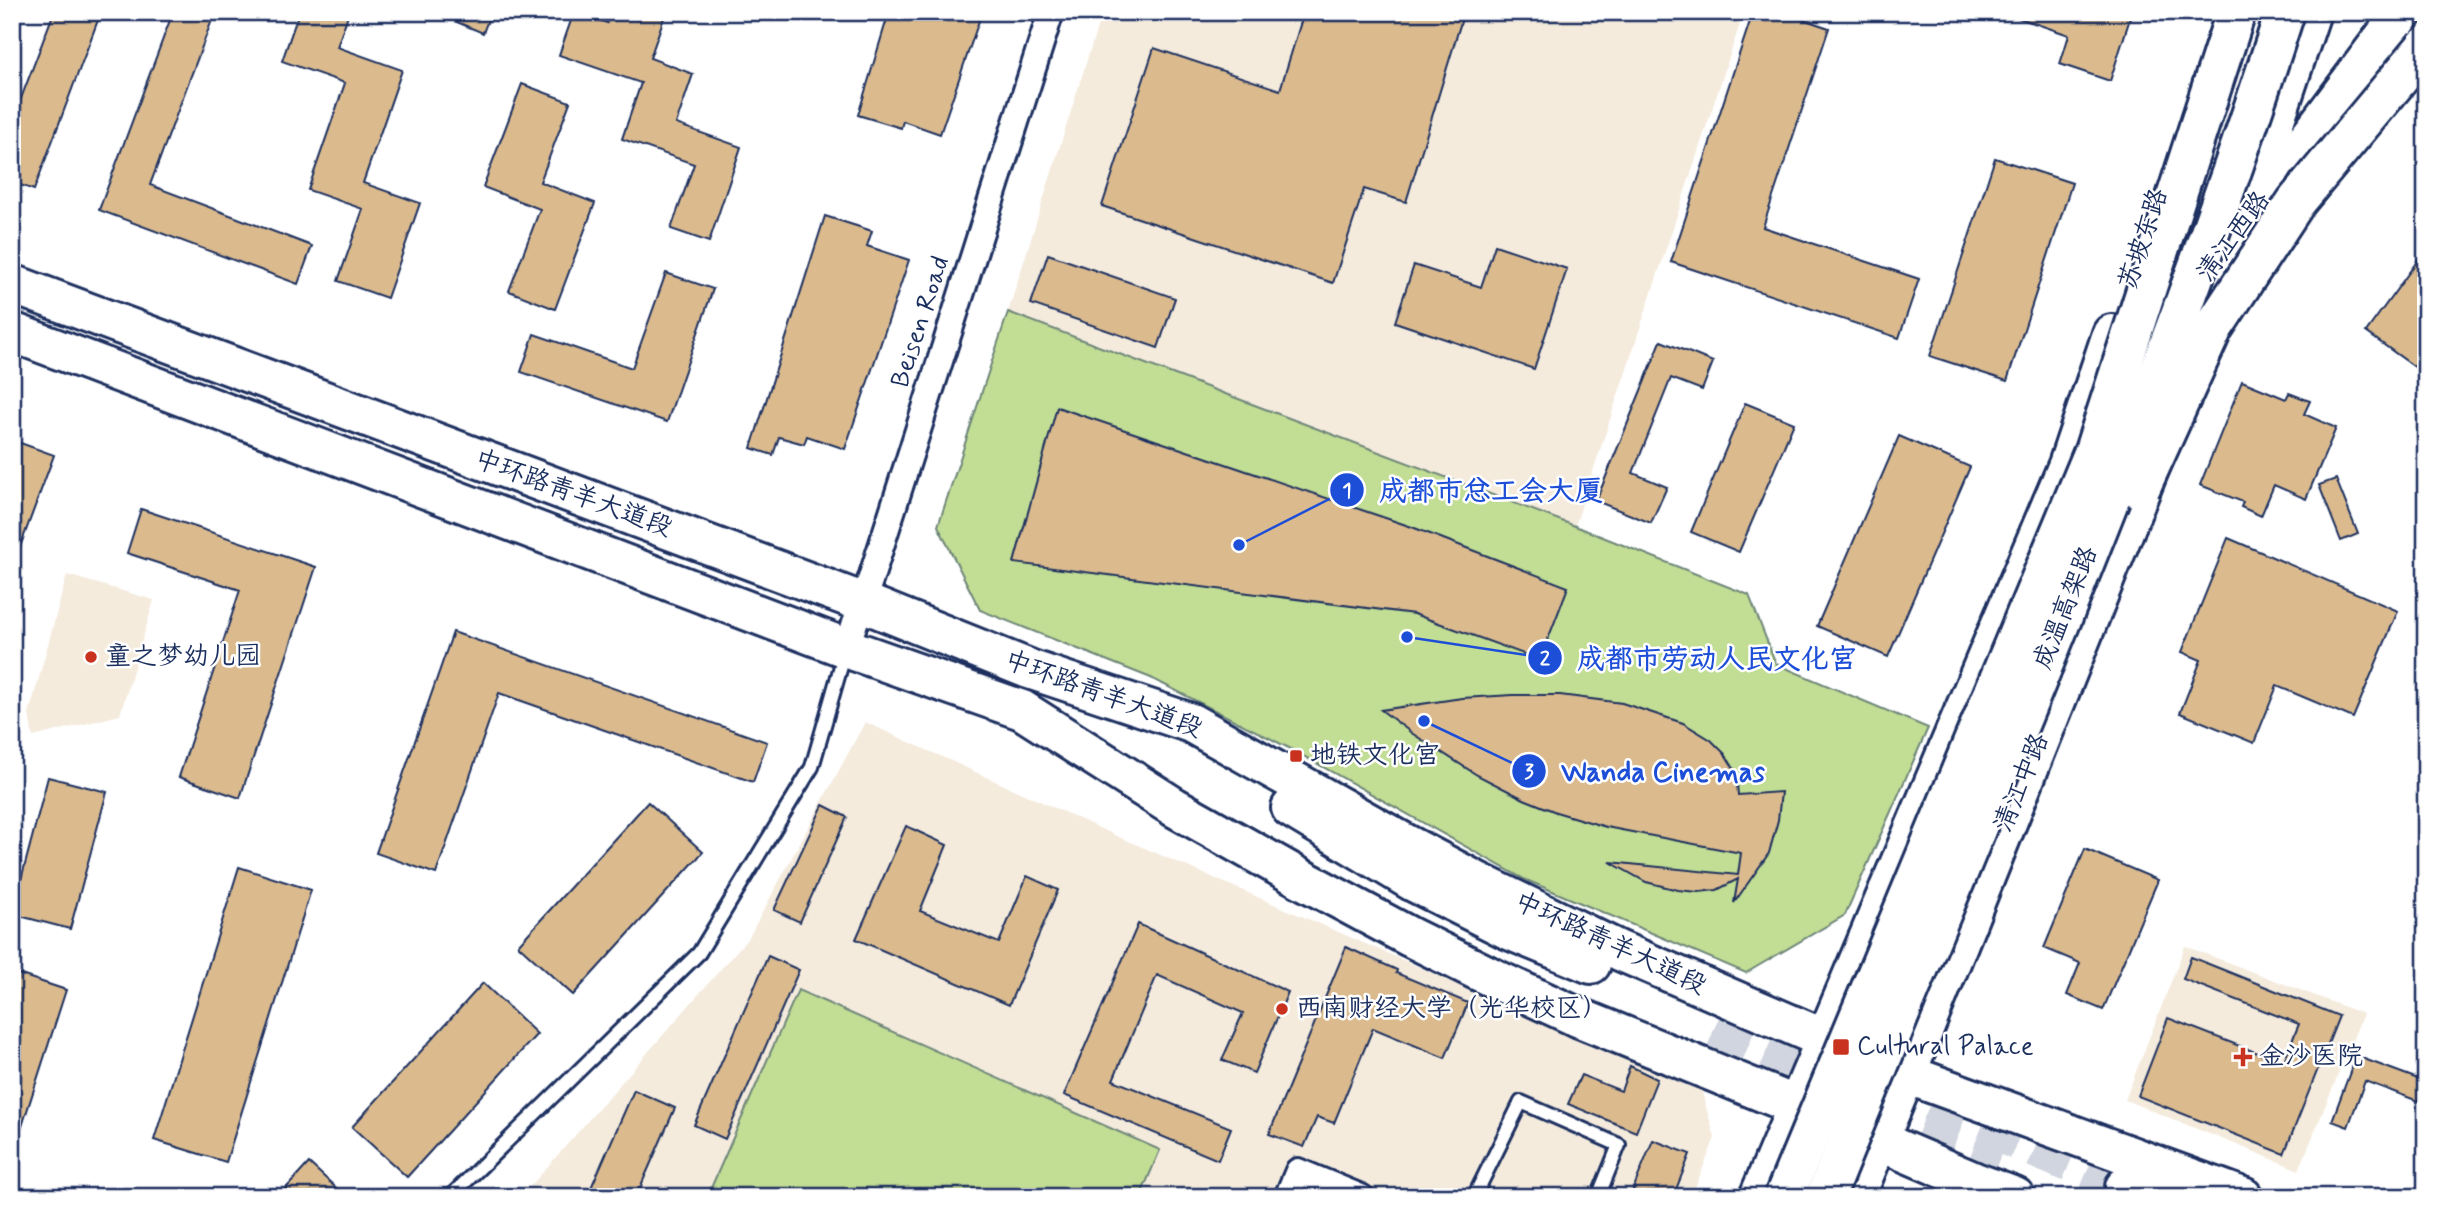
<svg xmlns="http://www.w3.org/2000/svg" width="2438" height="1209" font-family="Mynerve,'LXGW WenKai TC',sans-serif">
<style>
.built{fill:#f4ebdd}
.green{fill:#c2dd94;stroke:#6e8679;stroke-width:2}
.building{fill:#dbbb8e;stroke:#1b2f5e;stroke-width:2}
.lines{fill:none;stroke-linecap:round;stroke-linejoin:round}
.primary-tunnel{stroke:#d1d5df;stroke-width:38;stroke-dasharray:38 19;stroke-linecap:butt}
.lane-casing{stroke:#1b2f5e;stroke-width:18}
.street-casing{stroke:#1b2f5e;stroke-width:30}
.primary-casing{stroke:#1b2f5e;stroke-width:44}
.lane{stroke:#fff;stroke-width:12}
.street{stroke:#fff;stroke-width:24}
.primary{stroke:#fff;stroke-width:38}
.highway-bridge-casing{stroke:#1b2f5e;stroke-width:44;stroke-linecap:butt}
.highway-bridge{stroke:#fff;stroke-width:38}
.poi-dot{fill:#c8321e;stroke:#fff;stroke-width:2.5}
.labels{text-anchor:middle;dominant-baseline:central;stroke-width:5;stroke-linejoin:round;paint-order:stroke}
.street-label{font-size:26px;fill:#1b2f5e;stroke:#fff}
.poi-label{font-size:26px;fill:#1b2f5e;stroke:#fff;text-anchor:start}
.leader{fill:none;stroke:#1d4ed8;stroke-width:2.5}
.callout-dot{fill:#1d4ed8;stroke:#fff;stroke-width:2.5}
.mark-label{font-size:21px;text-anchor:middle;font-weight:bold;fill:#fff}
.callout-label{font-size:28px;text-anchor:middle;font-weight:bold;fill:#1d4ed8;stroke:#fff;stroke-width:5;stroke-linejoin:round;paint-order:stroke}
</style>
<rect width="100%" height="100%" fill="#fff"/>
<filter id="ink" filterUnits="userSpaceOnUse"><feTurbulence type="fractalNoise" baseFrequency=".0143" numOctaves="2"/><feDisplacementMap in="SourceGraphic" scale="14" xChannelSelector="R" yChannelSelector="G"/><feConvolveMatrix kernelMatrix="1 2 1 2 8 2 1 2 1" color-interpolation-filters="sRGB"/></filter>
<g filter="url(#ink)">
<g class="built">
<polygon points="1102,12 1744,12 1575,526 1008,312"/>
<polygon points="67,575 154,600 120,715 33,737 29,714"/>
<polygon points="865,722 1119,837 1701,1089 1715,1138 1691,1197 521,1197 749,937"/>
<polygon points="2185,946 2363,1014 2299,1170 2125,1100"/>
</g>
<g class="green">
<polygon points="1008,312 1575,526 1749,595 1776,664 1928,728 1845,915 1746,973 1524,879 1289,748 1151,678 980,610 938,526"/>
<polygon points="798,990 1160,1150 1140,1197 707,1197"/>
</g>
<g class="building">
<polygon points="54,12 101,12 34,190 12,182 12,122"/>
<polygon points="173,12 215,12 150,185 312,246 298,284 99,210"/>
<polygon points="299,12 349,12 337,47 402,70 363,183 420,203 387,298 338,281 363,209 308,190 345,83 282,61"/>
<polygon points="433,12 491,12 483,33"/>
<polygon points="574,12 607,23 610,12 666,12 650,58 693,74 676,124 741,147 709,242 671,229 694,164 622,139 641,83 559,55"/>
<polygon points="889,12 982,12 940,134 903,121 901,128 858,115"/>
<polygon points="1304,12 1464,12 1406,202 1364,189 1333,283 1102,206 1154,48 1280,90"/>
<polygon points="1753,12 1782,12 1829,28 1763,227 1919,279 1899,338 1671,262"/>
<polygon points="2011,12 2132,12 2110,81 2060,64 2069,35 2010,15"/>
<polygon points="522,84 570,102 540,182 595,203 555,309 509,291 540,209 483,187"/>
<polygon points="1995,158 2072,183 2007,381 1930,356"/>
<polygon points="825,216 872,231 867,246 909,260 845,449 807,436 804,444 779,437 773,455 751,448"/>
<polygon points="1495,245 1567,269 1534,369 1395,322 1414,265 1481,287"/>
<polygon points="2426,249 2426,375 2366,332"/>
<polygon points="1048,254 1175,298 1158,348 1031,304"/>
<polygon points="666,273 713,289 667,422 521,372 534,334 632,368"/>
<polygon points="1661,341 1713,362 1702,390 1671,378 1633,473 1667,487 1651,523 1596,501"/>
<polygon points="2242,381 2286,399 2289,393 2310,401 2304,414 2336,428 2306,499 2274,485 2261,516 2241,507 2243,502 2200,485"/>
<polygon points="1745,403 1794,423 1739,552 1691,532"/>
<polygon points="1057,407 1412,527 1568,587 1540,660 1414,614 1014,563"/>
<polygon points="1899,436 1970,467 1888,657 1817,626"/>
<polygon points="12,440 54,455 14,563 12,562"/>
<polygon points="2336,479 2358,534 2341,541 2319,485"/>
<polygon points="141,509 316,567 240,798 179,777 240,590 127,553"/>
<polygon points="2228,538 2398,611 2353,718 2277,686 2254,743 2180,713 2201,660 2182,652"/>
<polygon points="453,632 767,742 753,782 499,693 436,874 376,853"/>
<polygon points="1513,695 1560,695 1622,703 1683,723 1711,740 1725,754 1736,772 1738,795 1781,792 1778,820 1769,853 1734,903 1738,879 1717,890 1698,892 1678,890 1646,882 1610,862 1738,875 1741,853 1606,827 1556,812 1524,799 1477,775 1413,734 1381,710 1462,698"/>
<polygon points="48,777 107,792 70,929 12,914"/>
<polygon points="648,802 703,852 573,995 518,945"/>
<polygon points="823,805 847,817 800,922 774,910"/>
<polygon points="906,826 947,845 920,911 999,943 1027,876 1058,890 1009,1005 856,939"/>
<polygon points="2085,849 2158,880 2103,1010 2067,995 2080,963 2044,948"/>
<polygon points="239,867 311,890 226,1162 154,1140"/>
<polygon points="1138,924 1288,992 1254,1073 1222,1060 1243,1013 1157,975 1113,1080 1231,1128 1218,1160 1064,1095"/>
<polygon points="1346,947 1397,970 1396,973 1468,1003 1445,1058 1373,1028 1334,1123 1317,1117 1304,1147 1269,1134"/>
<polygon points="768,956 799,970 725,1139 694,1125"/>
<polygon points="2191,957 2339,1016 2284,1154 2138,1096 2168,1018 2283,1063 2299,1024 2183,979"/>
<polygon points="12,972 66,990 16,1145 12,1144"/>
<polygon points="483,983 537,1034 407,1177 352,1127"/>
<polygon points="2356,1056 2426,1082 2426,1104 2365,1081 2348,1127 2332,1121"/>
<polygon points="1630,1066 1657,1079 1636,1132 1568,1104 1581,1075 1621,1091"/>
<polygon points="634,1090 675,1108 636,1197 587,1197"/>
<polygon points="1653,1140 1690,1154 1673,1197 1630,1197"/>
<polygon points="309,1163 346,1197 278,1197"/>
</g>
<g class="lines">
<g class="primary-tunnel">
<polyline points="1720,1015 2125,1187"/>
<polyline points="1709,1042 1998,1162"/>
</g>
<defs>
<g id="lane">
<polyline points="450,1197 699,953 812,767 845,652"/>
<polyline points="1474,1197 1521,1102 1619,1145 1598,1197"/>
</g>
<g id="street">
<polyline points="846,648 871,578 1051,12"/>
<polyline points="1287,1197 1298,1171 1361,1197"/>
</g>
<g id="primary">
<polyline points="2261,201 2403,12"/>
<polyline points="12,284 862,602 1029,669 1191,723 1406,844 1476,881 1620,951 1906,1074 2243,1197"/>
<polyline points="2205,328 2311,12"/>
<polyline points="12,332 846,648 1022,710 1174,807 1300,878 1410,937 1499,981 1575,1016 1797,1106 1975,1182 2015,1197"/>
<polyline points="1291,808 1412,881 1509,930 1591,964"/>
<polyline points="2125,1187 2155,1197"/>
<polyline points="1759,1197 2068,465 2112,334"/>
<polyline points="1855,1197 1906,1074 2153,459"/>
</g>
</defs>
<use href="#lane" class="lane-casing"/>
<use href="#street" class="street-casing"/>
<use href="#primary" class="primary-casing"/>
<use href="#lane" class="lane"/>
<use href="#street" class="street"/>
<use href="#primary" class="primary"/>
<defs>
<g id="highway-bridge">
<polyline points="2140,489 2213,328 2296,202 2426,46"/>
<polyline points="1784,1197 2094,451 2236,12"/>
<path d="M1825 1197C1984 804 2156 416 2285 12"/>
</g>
</defs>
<use href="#highway-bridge" class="highway-bridge-casing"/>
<use href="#highway-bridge" class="highway-bridge"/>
</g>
</g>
<g class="poi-dot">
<circle cx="91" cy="657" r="7"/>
<rect x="1289" y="749" width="14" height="14" rx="3.5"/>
<circle cx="1282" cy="1009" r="7"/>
<rect x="1832" y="1038" width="18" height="18" rx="3.5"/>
<path d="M2239.5 1046.5h7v7h7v7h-7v7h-7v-7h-7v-7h7z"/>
</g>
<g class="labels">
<g class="street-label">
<text transform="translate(2234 237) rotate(-54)">清江西路</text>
<text transform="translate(2144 239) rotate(-72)">苏坡东路</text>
<text transform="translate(921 322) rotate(-72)">Beisen Road</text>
<text transform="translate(573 494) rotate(20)">中环路青羊大道段</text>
<text transform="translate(2066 608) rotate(-68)">成温高架路</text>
<text transform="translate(1103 695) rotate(20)">中环路青羊大道段</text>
<text transform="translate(2022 783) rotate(-68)">清江中路</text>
<text transform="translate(1610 944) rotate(25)">中环路青羊大道段</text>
</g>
<g class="poi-label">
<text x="105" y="657">童之梦幼儿园</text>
<text x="1310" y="756">地铁文化宫</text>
<text x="1296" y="1009">西南财经大学（光华校区）</text>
<text x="1857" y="1047">Cultural Palace</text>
<text x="2259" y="1057">金沙医院</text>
</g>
</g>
<path class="leader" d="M1239 545L1347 490M1407 637L1545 658M1424 721L1529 771"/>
<g class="callout-dot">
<circle cx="1239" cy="545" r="7"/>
<circle cx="1407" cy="637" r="7"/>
<circle cx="1424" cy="721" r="7"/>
<circle cx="1347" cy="490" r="18"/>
<circle cx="1545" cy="658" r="18"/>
<circle cx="1529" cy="771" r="18"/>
</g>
<g class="mark-label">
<text x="1347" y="497">1</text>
<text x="1545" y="665">2</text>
<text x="1529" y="778">3</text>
</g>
<g class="callout-label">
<text x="1491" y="500">成都市总工会大厦</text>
<text x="1717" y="668">成都市劳动人民文化宫</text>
<text x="1663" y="781">Wanda Cinemas</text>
</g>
<rect width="2438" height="1209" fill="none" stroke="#fff" stroke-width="42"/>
<rect x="21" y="21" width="2396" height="1167" fill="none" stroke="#1b2f5e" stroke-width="2.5" filter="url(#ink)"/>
</svg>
